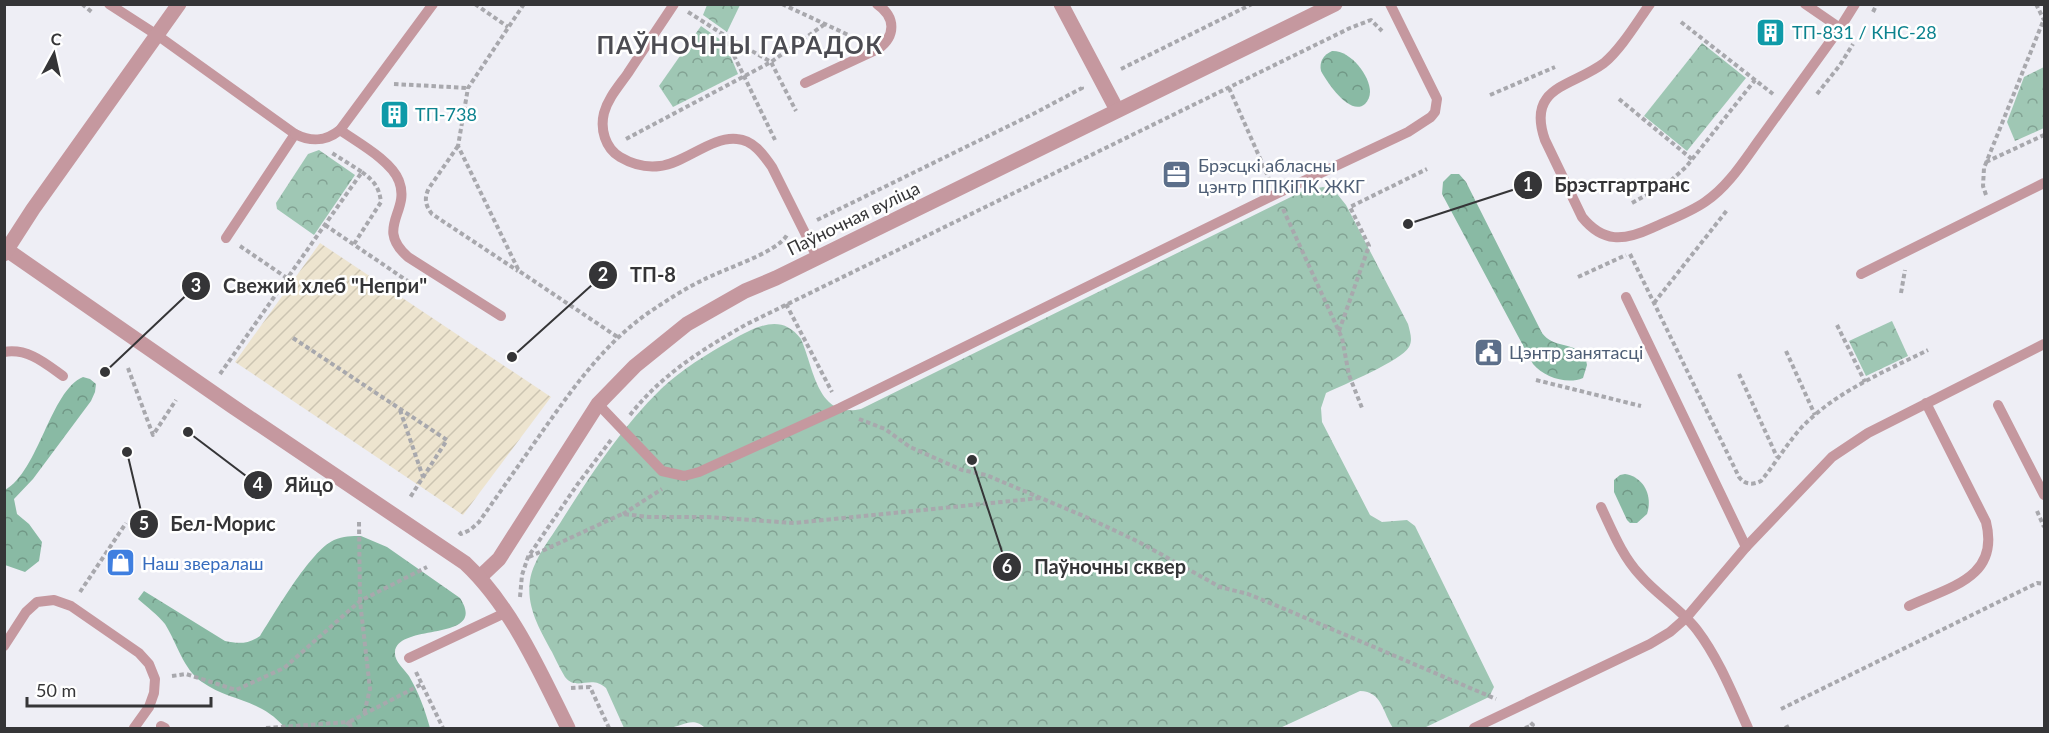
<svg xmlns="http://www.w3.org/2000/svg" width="2049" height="733" font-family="Lato,sans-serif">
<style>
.industrial{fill:url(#industrial-furrows)}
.forest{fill:url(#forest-crowns)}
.park{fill:url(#park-crowns)}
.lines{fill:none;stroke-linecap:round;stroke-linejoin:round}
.path{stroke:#a8a8ad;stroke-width:4;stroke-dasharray:4.5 3;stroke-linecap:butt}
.service{stroke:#c5989f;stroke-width:10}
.minor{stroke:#c5989f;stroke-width:15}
.tertiary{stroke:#c5989f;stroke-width:15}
.labels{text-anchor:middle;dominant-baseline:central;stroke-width:5;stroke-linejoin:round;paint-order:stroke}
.culture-label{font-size:18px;fill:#0d838f;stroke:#fff;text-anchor:start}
.service-label{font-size:18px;fill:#4e5e75;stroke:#fff;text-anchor:start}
.street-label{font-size:18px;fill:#353537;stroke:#fff}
.shop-label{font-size:18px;fill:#366cbe;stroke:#fff;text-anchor:start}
.district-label{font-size:24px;font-weight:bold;letter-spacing:1.5px;fill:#4c4c52;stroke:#fff}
.leader{fill:none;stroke:#353537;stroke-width:2}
.callout-dot{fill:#353537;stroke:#fff;stroke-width:2}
.mark-label{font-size:18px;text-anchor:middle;font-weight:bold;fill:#fff}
.callout-label{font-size:20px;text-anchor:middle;font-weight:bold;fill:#353537;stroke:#fff;stroke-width:5;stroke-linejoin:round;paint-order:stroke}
</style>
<defs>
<pattern id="industrial-furrows" width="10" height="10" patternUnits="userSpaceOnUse" patternTransform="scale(1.5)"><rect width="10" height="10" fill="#ede4cf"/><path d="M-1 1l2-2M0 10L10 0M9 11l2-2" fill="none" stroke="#ccc4b2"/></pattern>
<pattern id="forest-crowns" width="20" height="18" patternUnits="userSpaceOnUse" patternTransform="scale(1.5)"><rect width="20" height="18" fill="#89baa4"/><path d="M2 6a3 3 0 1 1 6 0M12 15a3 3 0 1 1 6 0" fill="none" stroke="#719886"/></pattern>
<pattern id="park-crowns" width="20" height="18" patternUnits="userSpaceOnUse" patternTransform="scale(1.5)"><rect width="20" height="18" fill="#9fc7b4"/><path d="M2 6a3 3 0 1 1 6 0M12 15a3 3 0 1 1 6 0" fill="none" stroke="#82a293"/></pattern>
</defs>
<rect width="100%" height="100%" fill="#eeeef5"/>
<polygon class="industrial" points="320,243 551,397 463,515 235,362"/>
<g class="forest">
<path d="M1332 51C1350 50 1370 75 1370 92 1370 96 1368 101 1365 104 1350 117 1327 82 1321 71 1319 62 1323 55 1332 51Z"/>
<path d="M1451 174H1459L1466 182 1542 333C1553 348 1572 342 1585 355L1587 365 1583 378C1567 385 1544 377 1533 364L1442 194 1443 182Z"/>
<path d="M83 377 90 379 96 384 95 392 91 401 33 479 14 499 17 514 29 524 42 542 39 561 25 572 5 565V490C39 471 50 391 83 377Z"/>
<path d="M1625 474C1644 477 1653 496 1647 514L1637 523H1630L1627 520 1614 492V480L1620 475Z"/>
<path d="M361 536 387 547 460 598C489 643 398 622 395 652 394 661 404 669 409 676 419 693 425 710 430 728H285C260 698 230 702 202 682 183 669 177 643 165 624 158 615 147 607 138 599L144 591 225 641C239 644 248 644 260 636 275 613 310 551 334 540 343 536 352 536 361 536Z"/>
</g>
<g class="park">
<polygon points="707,5 740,5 727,32 703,15"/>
<polygon points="701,26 725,43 738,74 673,107 659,86"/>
<polygon points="1702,43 1746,78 1687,151 1644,116"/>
<polygon points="2044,67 2044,128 2015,141 2007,122 2024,77"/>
<polygon points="319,150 355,175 314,235 277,209 276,203 308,154"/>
<path d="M1323 187 1334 190 1346 205 1408 324C1410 332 1413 340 1409 347 1401 361 1343 385 1326 393L1321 408 1322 422 1370 515 1382 522 1407 520 1415 526 1494 687 1489 697 1424 728H1393C1383 713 1382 691 1360 691L1280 728H705C693 716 683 726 669 728 656 731 638 728 624 728L606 688C591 674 577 692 565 677 560 669 556 660 552 652 540 630 526 607 530 580 534 558 551 538 562 520 591 474 622 427 661 389 682 369 707 354 732 340 756 327 781 312 801 339 814 368 817 419 861 409L1303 191Z"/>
<polygon points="1892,321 1908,356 1866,376 1849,341"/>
</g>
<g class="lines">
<g class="path">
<polyline points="82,4 93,13"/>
<polyline points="475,4 508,27"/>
<polyline points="524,4 468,88 458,146 519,271 619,338"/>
<polyline points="782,4 857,39"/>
<polyline points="2036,4 2044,20"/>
<polyline points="688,12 729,38 771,62 796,111"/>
<polyline points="1873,12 1877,4"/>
<polyline points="1681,22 1773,94"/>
<polyline points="724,35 775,140"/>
<polyline points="1121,69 1252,4"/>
<polyline points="394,84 468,88"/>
<polyline points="1229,88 1270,181"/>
<polyline points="1817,94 1840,65 1853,44"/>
<polyline points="1490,95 1555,67"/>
<polyline points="1619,99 1693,160"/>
<polyline points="626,139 771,62 825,24"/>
<path d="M458 146 429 188C424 198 425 205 432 214L518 271"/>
<polyline points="1986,162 2044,135"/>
<polyline points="1986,195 1983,186 1984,168 2044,19"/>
<polyline points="1632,203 1668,183 1686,167 1755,80"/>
<polyline points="1283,209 1342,338 1349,375 1362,408"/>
<polyline points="817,220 1033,114 1082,88 1081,85"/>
<polyline points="325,225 409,282"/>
<path d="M354 244 381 202C379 187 374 181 362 172"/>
<polyline points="240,246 287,278"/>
<path d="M1630 254 1739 477C1745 485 1753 485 1761 481 1775 464 1786 445 1801 428 1835 392 1884 372 1928 350"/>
<polyline points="1578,277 1626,255"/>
<polyline points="1901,293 1905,270"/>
<polyline points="1654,303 1728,209"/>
<polyline points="786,304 832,392"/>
<polyline points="1837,325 1865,382"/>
<polyline points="1339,331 1369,246 1350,207 1427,169"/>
<polyline points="293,338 447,440 409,499"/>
<polyline points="1786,351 1815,415"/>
<polyline points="128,368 153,435 176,400"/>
<polyline points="220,374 362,172 332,153"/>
<polyline points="1739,374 1777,457"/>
<polyline points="1536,380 1641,406"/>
<polyline points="400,410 423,477"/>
<path d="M630 415C662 374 703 349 747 324L1350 28 1371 20 1382 31"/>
<polyline points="859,419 885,429 910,447 962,470 986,475 1086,517 1139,542 1220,587 1248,594 1287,610 1496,699"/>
<polyline points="2037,511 2044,527"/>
<polyline points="623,514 662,489"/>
<polyline points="359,522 360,601 370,689 364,714"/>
<path d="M459 532 461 534 470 530 479 522C500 492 521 462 542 432 573 388 604 344 648 313 666 301 684 289 703 280 723 269 777 253 787 235"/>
<polyline points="529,557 622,514 649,517 708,517 794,523 1041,498"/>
<polyline points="80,592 126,523"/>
<polyline points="520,597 522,575 528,557 577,485 611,440"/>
<polyline points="416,672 443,728"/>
<polyline points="172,676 186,674 236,690 284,668 360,601 427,567"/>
<polyline points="571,688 590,687 609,728"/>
<polyline points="1781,709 2037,583 2044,584"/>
<polyline points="266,728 349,722 344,728"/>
<polyline points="351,728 349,722 422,684"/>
<polyline points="1525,728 1533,725 1529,721"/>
<polyline points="1785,728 1789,726"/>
</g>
<g class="service">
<polyline points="109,4 157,35 295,134 226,238"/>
<path d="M674 4C659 27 643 50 628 73 619 86 608 98 604 113 600 129 605 148 620 157 632 164 646 168 660 166 685 163 712 136 737 139 753 140 763 154 772 167L817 257"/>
<path d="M1650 4C1637 22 1621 49 1604 63 1572 87 1526 86 1545 140L1582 217C1603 243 1624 241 1652 228 1669 220 1689 213 1705 202 1729 186 1745 159 1762 136 1788 100 1814 64 1840 28L1805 4"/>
<polyline points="1840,28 1855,4"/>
<path d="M805 83 878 49C896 36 896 17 877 4"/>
<path d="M340 130C357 142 392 161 399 181 411 212 374 227 408 257L501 316"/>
<path d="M295 134C311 142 325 142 340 130L433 4"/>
<polyline points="1861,274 2044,183"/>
<polyline points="1626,297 1746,547"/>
<path d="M4 352C28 348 45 363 63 376"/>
<polyline points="598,404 662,471 684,476 699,472 840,408 1276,194 1408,132 1431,117 1435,112 1437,99 1390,4"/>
<polyline points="1998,405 2044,495"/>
<path d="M1601 507C1612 530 1622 556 1640 575 1657 595 1681 609 1697 630 1719 659 1733 695 1748 728"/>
<path d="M1909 606C1949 587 2000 578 1986 522L1926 403"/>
<polyline points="4,646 26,612 37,602 54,600 71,606 139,653 149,664 155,679 154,693 149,707 134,728"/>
<polyline points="409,658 507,612"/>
<polyline points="161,726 165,728"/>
<polyline points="1474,728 1650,644 1670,632 1686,618 1746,547 1832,457 1868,433 2044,344"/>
</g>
<g class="minor">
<polyline points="1061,4 1117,110"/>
<polyline points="480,577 499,559 598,404 635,366 687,324 745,291 776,278 1335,4"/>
</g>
<g class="tertiary">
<path d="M7 250 232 406 465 563C512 607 540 672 568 728"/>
<polyline points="4,254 33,209 179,4"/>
</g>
</g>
<defs>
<symbol id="building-square" viewBox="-11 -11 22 22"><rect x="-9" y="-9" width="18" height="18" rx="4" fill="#0f9aa8" stroke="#fff"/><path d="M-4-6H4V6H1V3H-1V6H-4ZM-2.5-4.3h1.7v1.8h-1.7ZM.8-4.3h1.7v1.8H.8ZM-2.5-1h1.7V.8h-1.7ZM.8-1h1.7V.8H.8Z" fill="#fff"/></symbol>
<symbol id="office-square" viewBox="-11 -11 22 22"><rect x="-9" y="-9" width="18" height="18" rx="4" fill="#5c6f8a" stroke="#fff"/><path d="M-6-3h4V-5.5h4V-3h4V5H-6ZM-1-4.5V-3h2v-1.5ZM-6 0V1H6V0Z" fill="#fff"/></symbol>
<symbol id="civic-square" viewBox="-11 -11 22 22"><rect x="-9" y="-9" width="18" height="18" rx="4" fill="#5c6f8a" stroke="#fff"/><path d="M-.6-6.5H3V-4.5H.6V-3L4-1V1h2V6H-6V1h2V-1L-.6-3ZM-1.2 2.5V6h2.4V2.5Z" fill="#fff"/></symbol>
<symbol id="shop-square" viewBox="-11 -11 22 22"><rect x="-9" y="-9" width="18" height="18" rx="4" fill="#3f7fe0" stroke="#fff"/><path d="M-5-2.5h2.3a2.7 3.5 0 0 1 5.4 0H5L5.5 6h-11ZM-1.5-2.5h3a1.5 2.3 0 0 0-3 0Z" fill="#fff"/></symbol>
</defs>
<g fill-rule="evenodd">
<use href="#building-square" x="1754" y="16" width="33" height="33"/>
<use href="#building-square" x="378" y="98" width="33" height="33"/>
<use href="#office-square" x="1160" y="158" width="33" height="33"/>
<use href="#civic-square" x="1472" y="336" width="33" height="33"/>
<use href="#shop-square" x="104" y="546" width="33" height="33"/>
</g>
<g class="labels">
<g class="culture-label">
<text x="1792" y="32">ТП-831 / КНС-28</text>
<text x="415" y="114">ТП-738</text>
</g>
<g class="service-label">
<text x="1198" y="165">Брэсцкі абласны<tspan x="1198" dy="21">цэнтр ППКіПК ЖКГ</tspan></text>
<text x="1509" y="352">Цэнтр занятасці</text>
</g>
<g class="street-label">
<text transform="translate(853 218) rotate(-26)">Паўночная вуліца</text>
</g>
<g class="shop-label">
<text x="142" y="563">Наш звералаш</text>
</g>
<g class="district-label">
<text x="740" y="44">ПАЎНОЧНЫ ГАРАДОК</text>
</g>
</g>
<path class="leader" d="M1408 224L1528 185M512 357L603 275M105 372L196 286M188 432L258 485M127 452L144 524M972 460L1007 567"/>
<g class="callout-dot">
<circle cx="1408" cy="224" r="6"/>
<circle cx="512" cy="357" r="6"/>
<circle cx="105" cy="372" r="6"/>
<circle cx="188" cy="432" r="6"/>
<circle cx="127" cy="452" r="6"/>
<circle cx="972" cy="460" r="6"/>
<circle cx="1528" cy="185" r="15"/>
<circle cx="603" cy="275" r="15"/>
<circle cx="196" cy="286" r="15"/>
<circle cx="258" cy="485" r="15"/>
<circle cx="144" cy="524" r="15"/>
<circle cx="1007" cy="567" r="15"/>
</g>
<g class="mark-label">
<text x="1528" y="191">1</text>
<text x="603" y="281">2</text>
<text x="196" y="292">3</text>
<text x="258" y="491">4</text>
<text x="144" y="530">5</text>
<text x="1007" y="573">6</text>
</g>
<g class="callout-label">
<text x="1622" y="192">Брэстгартранс</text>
<text x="653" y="282">ТП-8</text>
<text x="325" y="293">Свежий хлеб "Непри"</text>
<text x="309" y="492">Яйцо</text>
<text x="223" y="531">Бел-Морис</text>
<text x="1110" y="574">Паўночны сквер</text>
</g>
<rect width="2049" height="733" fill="none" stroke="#353537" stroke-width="12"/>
<g transform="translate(54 54) rotate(8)" stroke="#ffffff" stroke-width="4.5" paint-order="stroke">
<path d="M0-4.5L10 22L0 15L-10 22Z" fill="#353537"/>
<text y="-9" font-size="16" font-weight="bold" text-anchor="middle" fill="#353537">С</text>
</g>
<path d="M27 697v9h184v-9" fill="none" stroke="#353537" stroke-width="3"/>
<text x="36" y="697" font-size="18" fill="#353537" stroke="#ffffff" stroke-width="4.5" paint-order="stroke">50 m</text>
</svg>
